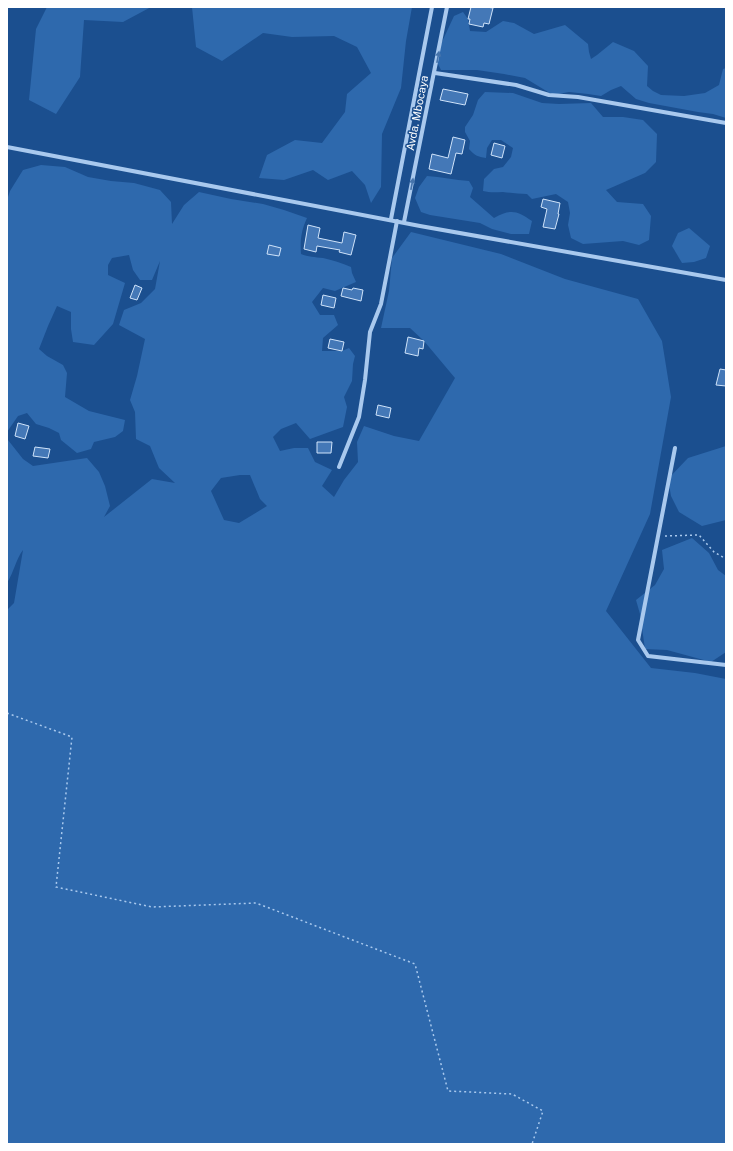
<svg xmlns="http://www.w3.org/2000/svg" width="733" height="1151" font-family="'Public Sans',sans-serif">
<style>
.green{fill:#2e69ad;fill-rule:evenodd}
.building{fill:#4478b7;stroke:#cfe3fa}
.lines{fill:none;stroke-linecap:round;stroke-linejoin:round}
.path{stroke:#a9c9ee;stroke-width:1.5;stroke-dasharray:2 3;stroke-linecap:butt}
.street{stroke:#a9c9ee;stroke-width:4}
.oneway{fill:#4674ac}
.labels{text-anchor:middle;dominant-baseline:central;stroke-width:3;stroke-linejoin:round;paint-order:stroke}
.street-label{font-size:11px;fill:#fff;stroke:#1b4f8f}
</style>
<rect width="100%" height="100%" fill="#1b4f8f"/>
<g class="green">
<polygon points="47,7 151,7 123,22 84,20 80,77 56,114 29,100 36,29"/>
<polygon points="192,7 412,7 406,41 401,88 382,134 381,187 371,203 365,185 352,171 328,180 313,170 284,180 259,178 267,155 295,140 322,143 345,112 347,94 371,73 357,47 334,36 292,37 263,33 222,61 196,47"/>
<polygon points="463,12 468,19 470,31 486,32 503,21 514,23 534,34 565,25 588,44 589,52 591,59 597,55 613,42 634,51 648,66 647,86 653,91 661,95 684,96 705,93 719,85 723,69 726,68 726,118 713,114 698,112 649,103 636,99 621,86 611,90 601,96 588,94 569,92 553,95 525,78 504,74 477,70 441,70 437,62 441,44 454,16"/>
<path d="M485 92 513 93 542 103 559 104 591 103 603 117H623L643 120 657 134 656 162 645 173 606 190 617 202 643 204 651 216 649 240 639 245 623 241 583 244 571 238 568 225 570 213 568 202 556 194 532 199 527 194C519 194 512 193 503 192 496 192 491 193 483 191L484 179 494 169 503 167 511 157 513 148 501 140H492L487 148 486 158C478 157 474 155 469 149L470 141 465 132V127L473 115 478 100Z"/>
<path d="M41 165 65 167 88 177 111 181 134 183 160 190 171 202 172 224 184 205 199 192 231 199 263 204 284 210 307 218C301 231 300 241 301 254 308 257 315 257 323 258 332 260 342 263 351 267L352 273 356 282 335 291 323 288 312 302 320 315H334L338 325 323 338 322 351H342L349 348 355 356 353 364 352 381 344 397 347 407 343 427 310 439 296 423 281 429 273 437 280 451 294 448H308L315 462 332 470 322 486 334 497 344 480 358 462 357 442 364 426 394 436 419 441 455 378 424 341 410 328H381L389 291 392 258 411 232 501 254 565 279 638 299 662 341 671 397 650 514 606 611 651 668 695 673 726 679V1144H7V610L14 603 23 550C16 559 14 572 7 583V436L8 440 23 459 33 466 87 458 99 472 105 486 110 506 104 517 152 479 175 483 159 468 150 446 136 439 135 412 130 400 137 376 145 339 119 325 124 310 141 303 155 289 160 261 152 280H140L133 270 129 255 112 258 108 265V275L125 283 113 324 94 345 73 342 71 329V312L57 306 48 326 39 349 47 356 63 365 67 373 65 397 89 411 125 420 123 431 115 437 94 442 91 449 77 453 61 440 59 433 49 428 36 424 27 413 18 416 7 432V200L10 191 23 170ZM240 475H250L260 499 267 506 239 523 224 520 211 491 221 478Z"/>
<path d="M427 176C441 177 455 180 469 181L473 188 470 197 494 218C511 209 516 210 532 221L529 234H511L492 229 480 223 430 215 421 212 415 198 419 187Z"/>
<polygon points="689,228 710,246 706,258 694,262 682,263 672,246 678,233"/>
<polygon points="726,446 726,520 702,526 679,512 671,496 668,479 688,458"/>
<polygon points="692,538 709,553 718,570 726,576 726,652 711,662 667,650 645,649 640,614 636,600 655,585 664,569 662,550"/>
</g>
<g class="building">
<polygon points="471,7 486,7 493,8 489,24 484,23 483,27 469,24 470,19 468,19"/>
<polygon points="443,89 468,94 465,105 440,100"/>
<polygon points="453,137 465,140 462,154 456,153 451,174 429,169 432,154 448,158"/>
<polygon points="494,143 505,146 502,158 491,155"/>
<polygon points="543,199 560,203 558,214 559,214 555,229 543,227 547,209 541,207"/>
<polygon points="308,225 320,228 318,238 342,243 344,232 356,235 351,255 339,252 340,250 317,246 316,252 304,249"/>
<polygon points="269,245 281,248 279,256 267,254"/>
<polygon points="135,285 142,288 137,300 130,298"/>
<polygon points="343,288 352,290 353,288 363,290 361,301 341,296"/>
<polygon points="323,295 336,298 334,308 321,305"/>
<polygon points="408,337 424,341 423,349 419,348 418,356 405,353"/>
<polygon points="330,339 344,342 342,351 328,348"/>
<polygon points="720,369 726,370 726,386 716,385"/>
<polygon points="378,405 391,408 389,418 376,415"/>
<polygon points="18,423 29,426 25,439 15,436"/>
<polygon points="317,442 332,442 331,453 317,453"/>
<polygon points="35,447 50,449 48,458 33,456"/>
</g>
<g class="lines">
<g class="path">
<polyline points="665,536 699,535 714,552 726,559"/>
<polyline points="7,713 72,737 56,887 152,907 256,903 415,964 448,1091 512,1094 543,1111 532,1144"/>
</g>
<g class="street">
<polyline points="435,73 516,85 549,95 578,97 726,123"/>
<polyline points="7,147 420,226 726,280"/>
<polyline points="391,219 432,7"/>
<polyline points="404,222 447,7"/>
<polyline points="675,448 638,640 648,656 726,665"/>
<polyline points="339,467 359,417 365,380 370,332 381,304 397,221"/>
</g>
</g>
<defs><path id="oneway-solid" d="M-6-.8H1V-3.2L6.5 0L1 3.2V.8H-6Z"/></defs>
<g class="oneway">
<use href="#oneway-solid" transform="translate(438 57) rotate(-79)"/>
<use href="#oneway-solid" transform="translate(412 184) rotate(-79)"/>
</g>
<g class="labels">
<g class="street-label">
<text transform="translate(417 113) rotate(-79)">Avda. Mbocaya</text>
</g>
</g>
<rect width="733" height="1151" fill="none" stroke="#ffffff" stroke-width="16"/>
</svg>
